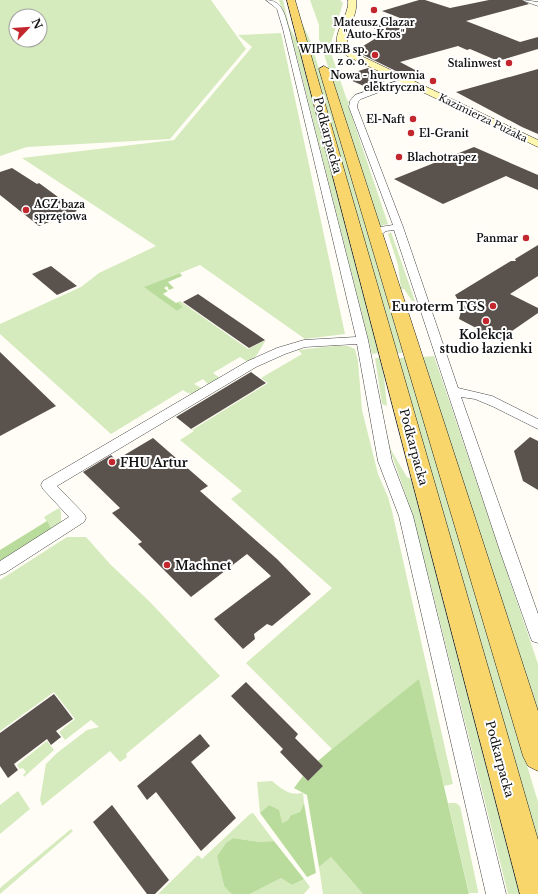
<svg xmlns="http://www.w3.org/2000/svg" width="538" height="894" font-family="'Libre Baskerville',serif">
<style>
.green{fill:#d5ebbd;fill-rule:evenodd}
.forest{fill:#b9dc9c}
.building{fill:#5a524d}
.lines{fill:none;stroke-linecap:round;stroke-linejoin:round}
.street-casing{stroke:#444;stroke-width:1}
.secondary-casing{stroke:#333;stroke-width:1}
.primary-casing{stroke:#222;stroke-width:1}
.street{fill:#fff;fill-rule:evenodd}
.secondary{fill:#fff6b0;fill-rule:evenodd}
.primary{fill:#f9d66b;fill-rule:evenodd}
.poi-dot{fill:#c4262e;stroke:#fff;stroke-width:1.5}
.labels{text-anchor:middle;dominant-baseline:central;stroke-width:4;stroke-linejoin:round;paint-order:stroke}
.far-poi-label{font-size:10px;font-weight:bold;fill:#111;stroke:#fff;text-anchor:end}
.far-street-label{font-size:10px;fill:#111;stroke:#fff}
.street-label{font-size:12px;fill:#111;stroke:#fff}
.poi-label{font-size:12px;font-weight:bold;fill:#111;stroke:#fff;text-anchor:start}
</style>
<rect width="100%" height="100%" fill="#fffdf5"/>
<g class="green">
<path d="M0 0H211L246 49 170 139 27 147 0 156ZM16 16H40V40H16Z"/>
<path d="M279 0H283L289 26 297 41 379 353 372 354 299 65 285 15C283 9 280 6 279 0Z"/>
<polygon points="310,0 340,0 343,3 331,43 331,53 347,100 349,102 348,105 388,224 380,226 319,39 319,25"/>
<polygon points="301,25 303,25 311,42 403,353 396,353"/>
<path d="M281 33 345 334 305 339 200 265 145 287 177 311 183 307 178 302 180 301 248 349 266 340 256 356 248 362 240 357 213 373 220 378 209 385 203 379 194 384 203 389C195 394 191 396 183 390L111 434 0 334V324L81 287 99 273 156 246 22 158 174 140 252 47 238 35Z"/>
<polygon points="391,232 415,301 412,301 404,289 401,289 398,265 388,234"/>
<polygon points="335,346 348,346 355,349 358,362 362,410 378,474 388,497 392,511 453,784 444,786 419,680 332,749 246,663 332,588 231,499 242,491 180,440 194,431 192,430 268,383 261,378 302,354 298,350"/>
<polygon points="434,356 538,664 538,714 422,357"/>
<polygon points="375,358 380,358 384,377 387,406 382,404"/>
<polygon points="398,358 405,358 538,802 538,844"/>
<polygon points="377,398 391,450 407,477 411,479 423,522 520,894 508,894 430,582 409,504 388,444"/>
<polygon points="59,508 61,512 61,522 52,530 44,517"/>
<polygon points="67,537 86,537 110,564 150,602 220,676 126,754 127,757 120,762 110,751 42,806 40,800 46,764 57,753 87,730 99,727 91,720 65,740 59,732 75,719 54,692 0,731 0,580"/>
<polygon points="47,741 54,750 24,777 23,775 26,772 23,768 20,769 17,765"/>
<path d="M272 781C282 789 289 796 303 793L304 803 300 812 291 815 288 820 282 823 269 805 260 813 257 782Z"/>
<polygon points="18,791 30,809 0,834 0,805"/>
<polygon points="448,803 456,803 460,806 478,891 478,893 469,893"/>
<polygon points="253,813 274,841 260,842 233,838 226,843 217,856 224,886 236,894 158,894 198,855 202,859 250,814"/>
<polygon points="71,829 73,831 0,894 0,888"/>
<polygon points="331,857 363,894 323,894 319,867"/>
<polygon points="281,878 292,885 304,879 310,887 304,894 250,894"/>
</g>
<g class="forest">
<polygon points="180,273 182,276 168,282 174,288 169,290 167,286 164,288 168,291 163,294 176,303 178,302 183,307 177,311 144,287"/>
<polygon points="47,521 52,530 0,564 0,550"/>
<polygon points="419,679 469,894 363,894 331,857 319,867 307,795 294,788 303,776 308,781 323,766 318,761 332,749"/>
<polygon points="304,803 316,873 307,877 260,813 269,805 279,810 282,823 288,820 291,815 300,812"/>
<polygon points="233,838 260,842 274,841 304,879 292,885 281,878 250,894 232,894 224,886 217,856 226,843"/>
</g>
<g class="building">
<polygon points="419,0 425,0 450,8 489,0 522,0 529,4 466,21 520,42 538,37 538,49 498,61 470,49 467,50 458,46 400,62 417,71 404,75 355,51 386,32 370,27 400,18 382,11"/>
<polygon points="368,68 391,79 366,87 348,79 361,75 355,72"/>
<polygon points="538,69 538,134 522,127 456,92"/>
<polygon points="474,147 538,175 538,190 506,176 443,204 394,179"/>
<polygon points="12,168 37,184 39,183 77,211 39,226 0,195 0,172"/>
<polygon points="538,245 538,276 510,294 538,308 538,313 499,340 459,319 462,307 455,295 511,261 516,261 515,259"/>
<polygon points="51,266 77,286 57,295 32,274"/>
<polygon points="198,294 255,333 265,340 249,348 183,302"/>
<polygon points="0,352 56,406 0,436"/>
<polygon points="251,372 266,383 191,429 176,417"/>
<polygon points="530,437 538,441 538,490 523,481 514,451"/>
<polygon points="153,438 208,486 200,491 277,559 311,594 272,626 267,624 254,634 255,639 243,649 214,619 271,576 247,554 191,597 138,544 142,542 112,513 120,508 83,472 111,455 116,460"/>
<polygon points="246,682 298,734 295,738 323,766 308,781 280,752 283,749 231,696"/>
<polygon points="54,694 73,719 56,731 61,737 51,745 47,739 14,764 18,770 8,778 0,766 0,733"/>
<polygon points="200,734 210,746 191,762 236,818 201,851 156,792 147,800 137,786"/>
<polygon points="112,805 169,880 155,894 147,894 93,822"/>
</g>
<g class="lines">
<defs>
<g id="street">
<path d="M266 0C283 0 285 16 289 29L368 340 392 461 413 516 506 894H486L399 516 378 461 357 344 305 347 285 354 256 367 57 486 84 514 86 518 84 522 5 573 0 575V561L69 517 43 489 41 485 43 481 248 361 277 348 304 340 356 337 283 29 277 9Z"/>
<polygon points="523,0 538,2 538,6 524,1"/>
<polygon points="406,78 408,79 408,81 361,99 358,102 357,107 403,227 458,388 492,396 538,419 538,429 494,407 475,399 461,397 538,614 538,643 532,641 530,636 500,551 394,230 386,231 376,238 371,235 380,227 393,225 349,107 350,101 355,95"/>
</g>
<path id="secondary" d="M348 0H356C359 23 336 32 353 52L538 140V147L347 56C344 53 340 50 338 46 332 33 350 15 348 0Z"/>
<g id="primary">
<polygon points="287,0 295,0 538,840 538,894 520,894"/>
<polygon points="324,66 329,69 538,711 538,771 528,766 523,756 319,69"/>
</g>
</defs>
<use href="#street" class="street-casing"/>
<use href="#secondary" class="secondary-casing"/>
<use href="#primary" class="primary-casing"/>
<use href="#street" class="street"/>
<use href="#secondary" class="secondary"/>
<use href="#primary" class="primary"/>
</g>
<g class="poi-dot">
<circle cx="374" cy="10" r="4"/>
<circle cx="375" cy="55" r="4"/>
<circle cx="509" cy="63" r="4"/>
<circle cx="433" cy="81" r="4"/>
<circle cx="413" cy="119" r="4"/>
<circle cx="411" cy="133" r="4"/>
<circle cx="399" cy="157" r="4"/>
<circle cx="26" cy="210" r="4"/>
<circle cx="526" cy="238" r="4"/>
<circle cx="493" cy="306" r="4"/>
<circle cx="486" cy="321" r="4"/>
<circle cx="112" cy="462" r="4"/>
<circle cx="167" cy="565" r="4"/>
</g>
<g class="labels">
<g class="far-poi-label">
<text x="374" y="22" text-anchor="middle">Mateusz Glazar<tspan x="374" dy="12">"Auto-Kros"</tspan></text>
<text x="367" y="49">WIPMEB sp.<tspan x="367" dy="12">z o. o.</tspan></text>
<text x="501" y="63">Stalinwest</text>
<text x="425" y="75">Nowa - hurtownia<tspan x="425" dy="12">elektryczna</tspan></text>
<text x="405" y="119">El-Naft</text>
<text x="419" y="133" text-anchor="start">El-Granit</text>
<text x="407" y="157" text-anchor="start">Blachotrapez</text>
<text x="34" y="204" text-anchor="start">AGZ baza<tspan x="34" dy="12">sprzętowa</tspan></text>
<text x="518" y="238">Panmar</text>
</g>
<g class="far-street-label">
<text transform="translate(483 118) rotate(26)">Kazimierza Pużaka</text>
</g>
<g class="street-label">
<text transform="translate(328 135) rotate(75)">Podkarpacka</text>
<text transform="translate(414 447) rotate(75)">Podkarpacka</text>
<text transform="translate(500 759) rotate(75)">Podkarpacka</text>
</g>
<g class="poi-label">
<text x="485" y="306" text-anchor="end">Euroterm TGS</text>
<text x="486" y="334" text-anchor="middle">Kolekcja<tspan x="486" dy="14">studio łazienki</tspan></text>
<text x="120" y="462">FHU Artur</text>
<text x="175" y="565">Machnet</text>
</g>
</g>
<g transform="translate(28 28) rotate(65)"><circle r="19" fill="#ffffff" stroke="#a0a0a0"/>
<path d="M0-3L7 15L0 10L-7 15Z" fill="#c4262e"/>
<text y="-6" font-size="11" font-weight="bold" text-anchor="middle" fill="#111111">N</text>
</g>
</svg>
